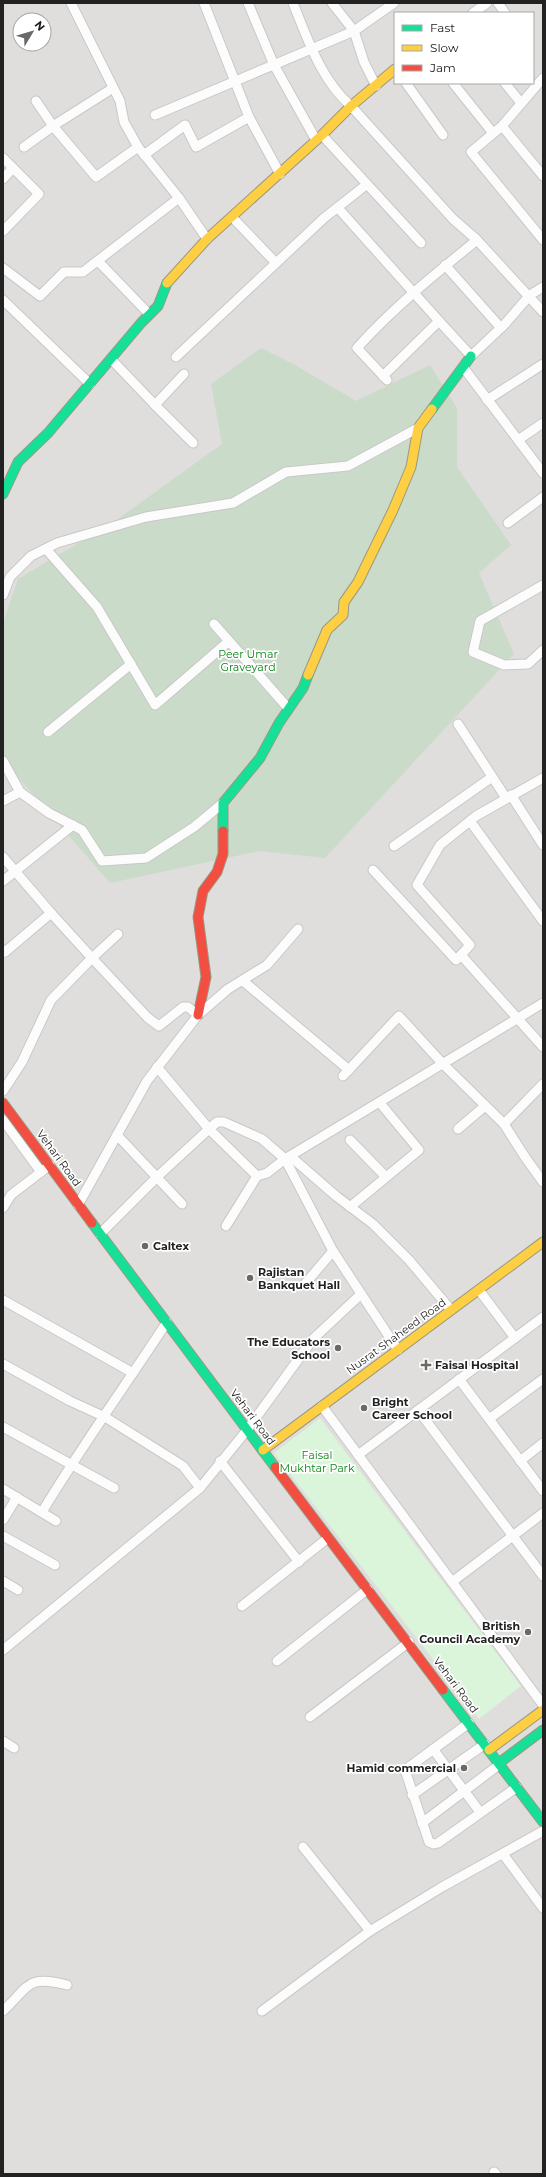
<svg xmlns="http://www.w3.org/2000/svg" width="546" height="2177" font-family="Montserrat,sans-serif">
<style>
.residential{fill:#dfdedc;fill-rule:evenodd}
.cemetery{fill:#cadbca}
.park{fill:#daf5da}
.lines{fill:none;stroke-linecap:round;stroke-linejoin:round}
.street-casing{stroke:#c9c8c7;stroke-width:11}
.fast-casing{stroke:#999a82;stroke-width:11}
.slow-casing{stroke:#999a82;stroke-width:11}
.jam-casing{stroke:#999a82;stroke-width:11}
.street{stroke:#fdfcfc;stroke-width:9}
.fast{stroke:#16e098;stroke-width:9}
.slow{stroke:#ffcf43;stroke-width:9}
.jam{stroke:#f24e42;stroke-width:9}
.poi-dot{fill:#6a6968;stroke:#fff;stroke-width:1.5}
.labels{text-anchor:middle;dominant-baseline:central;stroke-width:3.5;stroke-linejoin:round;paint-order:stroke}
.park-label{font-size:11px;fill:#0c8416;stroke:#fff}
.street-label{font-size:11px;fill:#222;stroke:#fff}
.poi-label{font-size:11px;font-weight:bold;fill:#222;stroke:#fff;text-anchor:start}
</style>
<rect width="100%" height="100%" fill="#f0eeeb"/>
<path class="residential" d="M3 3H543V2174H3ZM395 13H533V83H395ZM20 20H44V44H20Z"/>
<polygon class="cemetery" points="261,348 295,365 356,401 430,365 457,408 457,467 511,545 479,573 514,654 325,858 259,851 110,883 3,760 3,623 18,579 115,521 222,444 211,384"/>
<polygon class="park" points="320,1418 521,1686 479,1719 274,1453"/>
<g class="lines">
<defs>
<g id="street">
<polyline points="71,3 120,101 124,122 138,147 179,198 207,239"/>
<polyline points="204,3 249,117 280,174"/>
<polyline points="248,3 274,65 316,140"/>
<path d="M293 3C307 38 321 80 351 106L453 219 477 240 543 312"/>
<polyline points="332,3 354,31 364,62 376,86"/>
<polyline points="498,3 505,13"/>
<polyline points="473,13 487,3"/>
<polyline points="543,78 502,126 471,152 543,240"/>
<polyline points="406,83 443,135"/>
<polyline points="453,83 493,133"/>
<polyline points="505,83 521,103"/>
<polyline points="36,101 53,126 96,177 138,147"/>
<polyline points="155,115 354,31 394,3"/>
<polyline points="502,126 543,176"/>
<polyline points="322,135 421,243"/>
<polyline points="24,147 56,124 113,88"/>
<polyline points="144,155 185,125 196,147 249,117"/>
<polyline points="3,158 39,194 3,231"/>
<polyline points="3,179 13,168"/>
<polyline points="338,208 439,321"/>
<polyline points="232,217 276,263"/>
<polyline points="98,261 149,314"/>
<polyline points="445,265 501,328"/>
<polyline points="3,268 40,296 64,272 83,272 179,198"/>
<polyline points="3,300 90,384"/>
<polyline points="176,357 324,218 366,185"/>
<polyline points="111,359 155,405"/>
<polyline points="463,367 543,473"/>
<polyline points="184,374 155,405 193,443"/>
<polyline points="383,376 439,321 471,356 504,325 530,295 543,287"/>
<path d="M387 380 357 348C393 308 435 274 477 240"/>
<polyline points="487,400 543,364"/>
<polyline points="518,440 543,423"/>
<polyline points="508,523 543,497"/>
<polyline points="46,549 97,607 155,705 228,642"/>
<polyline points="543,585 480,621 473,652 504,665 528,664 543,650"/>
<polyline points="3,595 10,577 31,556 57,543 146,517 233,503 286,472 348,466 418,428"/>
<polyline points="214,624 288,708"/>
<polyline points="458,724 506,798"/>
<polyline points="48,732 131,664"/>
<polyline points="3,761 20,792 49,813 82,830 102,861 146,858 194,827 223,803"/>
<polyline points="511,795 543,845"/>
<polyline points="3,801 20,792"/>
<polyline points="470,821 543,921"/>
<polyline points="394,846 492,777"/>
<polyline points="3,857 51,913"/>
<polyline points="373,870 456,960 461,955 543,1047"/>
<polyline points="3,881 73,825"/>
<polyline points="118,934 92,958 148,1018 159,1026 183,1007 188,1007 198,1015"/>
<polyline points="3,950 5,952 51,913 92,958 51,1000 22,1062 3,1091"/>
<polyline points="461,955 470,945 417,885 440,845 476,816 543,778"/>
<polyline points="243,981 349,1070"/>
<polyline points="157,1067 209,1129 257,1176"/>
<polyline points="343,1076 399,1016 442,1063 504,1124 543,1084"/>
<polyline points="3,1120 41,1172"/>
<polyline points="504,1124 525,1157 543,1182"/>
<polyline points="458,1129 485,1106"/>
<polyline points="117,1135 182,1204"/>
<polyline points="350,1140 386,1177"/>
<polyline points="290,1156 336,1196 373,1224 409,1260 451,1310"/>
<polyline points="78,1205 147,1081 198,1015 228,989 267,965 298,929"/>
<polyline points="350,1207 419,1150 380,1103"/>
<polyline points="3,1208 11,1195 50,1165"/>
<polyline points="226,1226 257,1176 267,1173 285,1159 543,1003"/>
<polyline points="100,1234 157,1177 209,1129 217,1122 224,1122 262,1139 285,1159 333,1251 398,1350"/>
<polyline points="304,1285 333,1251"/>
<polyline points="479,1290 515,1338"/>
<polyline points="3,1300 133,1373"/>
<polyline points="3,1364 70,1401 105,1417 183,1466 200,1488"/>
<polyline points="459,1379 543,1491"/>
<polyline points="322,1406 543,1705"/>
<polyline points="418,1410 543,1576"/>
<polyline points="489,1419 543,1379"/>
<polyline points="3,1427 114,1488"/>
<polyline points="358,1455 543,1317"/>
<polyline points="220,1461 299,1562"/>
<polyline points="520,1461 543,1443"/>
<polyline points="3,1489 56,1521"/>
<path d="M42 1512C81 1447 125 1386 167 1322"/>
<polyline points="3,1520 17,1497"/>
<polyline points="3,1536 55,1565"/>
<polyline points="3,1581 18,1590"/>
<polyline points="452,1582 543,1513"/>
<polyline points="242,1606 328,1538"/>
<polyline points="3,1650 200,1488 247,1430 313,1339 360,1295"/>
<polyline points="277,1661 368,1589"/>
<polyline points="310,1717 409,1642"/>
<polyline points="469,1723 405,1770 429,1842 434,1844 438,1843 517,1787"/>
<polyline points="3,1741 14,1748"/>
<polyline points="433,1749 480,1812"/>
<polyline points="412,1795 485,1744"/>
<polyline points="422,1823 500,1764"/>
<polyline points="303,1847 370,1931"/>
<polyline points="503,1854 543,1908"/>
<path d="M3 2011C29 1987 27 1974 67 1985"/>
<polyline points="262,2011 370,1931 442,1887 543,1831"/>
<polyline points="494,2172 496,2174"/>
</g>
<g id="fast">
<polyline points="432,409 471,356"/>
<polyline points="3,494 18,462 48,433 141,323 158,306 167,283"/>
<polyline points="223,831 223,803 260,758 279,723 303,688 308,675"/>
<polyline points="92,1223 275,1467"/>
<polyline points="443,1690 543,1822"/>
<polyline points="499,1763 543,1730"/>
</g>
<g id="slow">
<polyline points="167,283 207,239 322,135 351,106 395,69"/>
<polyline points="308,675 327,630 343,615 344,602 358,582 393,510 411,467 418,428 432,409"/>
<polyline points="263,1450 543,1242"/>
<polyline points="489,1750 543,1710"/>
</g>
<g id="jam">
<polyline points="198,1015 206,977 198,917 203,891 217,872 223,854 223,831"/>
<polyline points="3,1103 92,1223"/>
<polyline points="275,1467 443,1690"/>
</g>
</defs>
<use href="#street" class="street-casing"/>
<use href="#fast" class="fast-casing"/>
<use href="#slow" class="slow-casing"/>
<use href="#jam" class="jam-casing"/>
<use href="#street" class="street"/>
<use href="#fast" class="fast"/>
<use href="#slow" class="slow"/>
<use href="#jam" class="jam"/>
</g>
<g class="poi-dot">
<circle cx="145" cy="1246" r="4"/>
<circle cx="250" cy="1278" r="4"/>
<circle cx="338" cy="1348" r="4"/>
<path d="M424 1359h4v4h4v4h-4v4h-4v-4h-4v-4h4z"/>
<circle cx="364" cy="1408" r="4"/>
<circle cx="528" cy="1632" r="4"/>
<circle cx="464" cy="1768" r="4"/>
</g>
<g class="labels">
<g class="park-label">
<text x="248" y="654">Peer Umar<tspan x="248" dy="13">Graveyard</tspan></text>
<text x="317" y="1455">Faisal<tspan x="317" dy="13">Mukhtar Park</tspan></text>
</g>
<g class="street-label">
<text transform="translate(59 1158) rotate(54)">Vehari Road</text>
<text transform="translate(396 1336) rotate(-36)">Nusrat Shaheed Road</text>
<text transform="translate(253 1417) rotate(53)">Vehari Road</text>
<text transform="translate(456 1685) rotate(53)">Vehari Road</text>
</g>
<g class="poi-label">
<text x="153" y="1246">Caltex</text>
<text x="258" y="1272">Rajistan<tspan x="258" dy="13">Bankquet Hall</tspan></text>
<text x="330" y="1342" text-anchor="end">The Educators<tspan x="330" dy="13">School</tspan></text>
<text x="435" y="1365">Faisal Hospital</text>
<text x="372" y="1402">Bright<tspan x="372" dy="13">Career School</tspan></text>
<text x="520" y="1626" text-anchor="end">British<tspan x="520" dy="13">Council Academy</tspan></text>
<text x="456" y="1768" text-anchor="end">Hamid commercial</text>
</g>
</g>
<rect width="546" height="2177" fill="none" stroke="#222222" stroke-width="8"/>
<rect x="394" y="12" width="140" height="72" fill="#ffffff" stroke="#a7a7a7"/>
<rect x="402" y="25" width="20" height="6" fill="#16e098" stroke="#a7a7a7"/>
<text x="430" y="32" font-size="12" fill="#222222">Fast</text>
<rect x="402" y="45" width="20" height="6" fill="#ffcf43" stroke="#a7a7a7"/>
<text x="430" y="52" font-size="12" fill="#222222">Slow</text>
<rect x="402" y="65" width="20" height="6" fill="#f24e42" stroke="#a7a7a7"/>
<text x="430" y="72" font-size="12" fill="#222222">Jam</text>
<g transform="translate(32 32) rotate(52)"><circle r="19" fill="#ffffff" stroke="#a7a7a7"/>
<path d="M0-3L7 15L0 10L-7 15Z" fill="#6a6968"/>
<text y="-6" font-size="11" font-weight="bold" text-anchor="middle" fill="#222222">N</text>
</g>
</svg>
